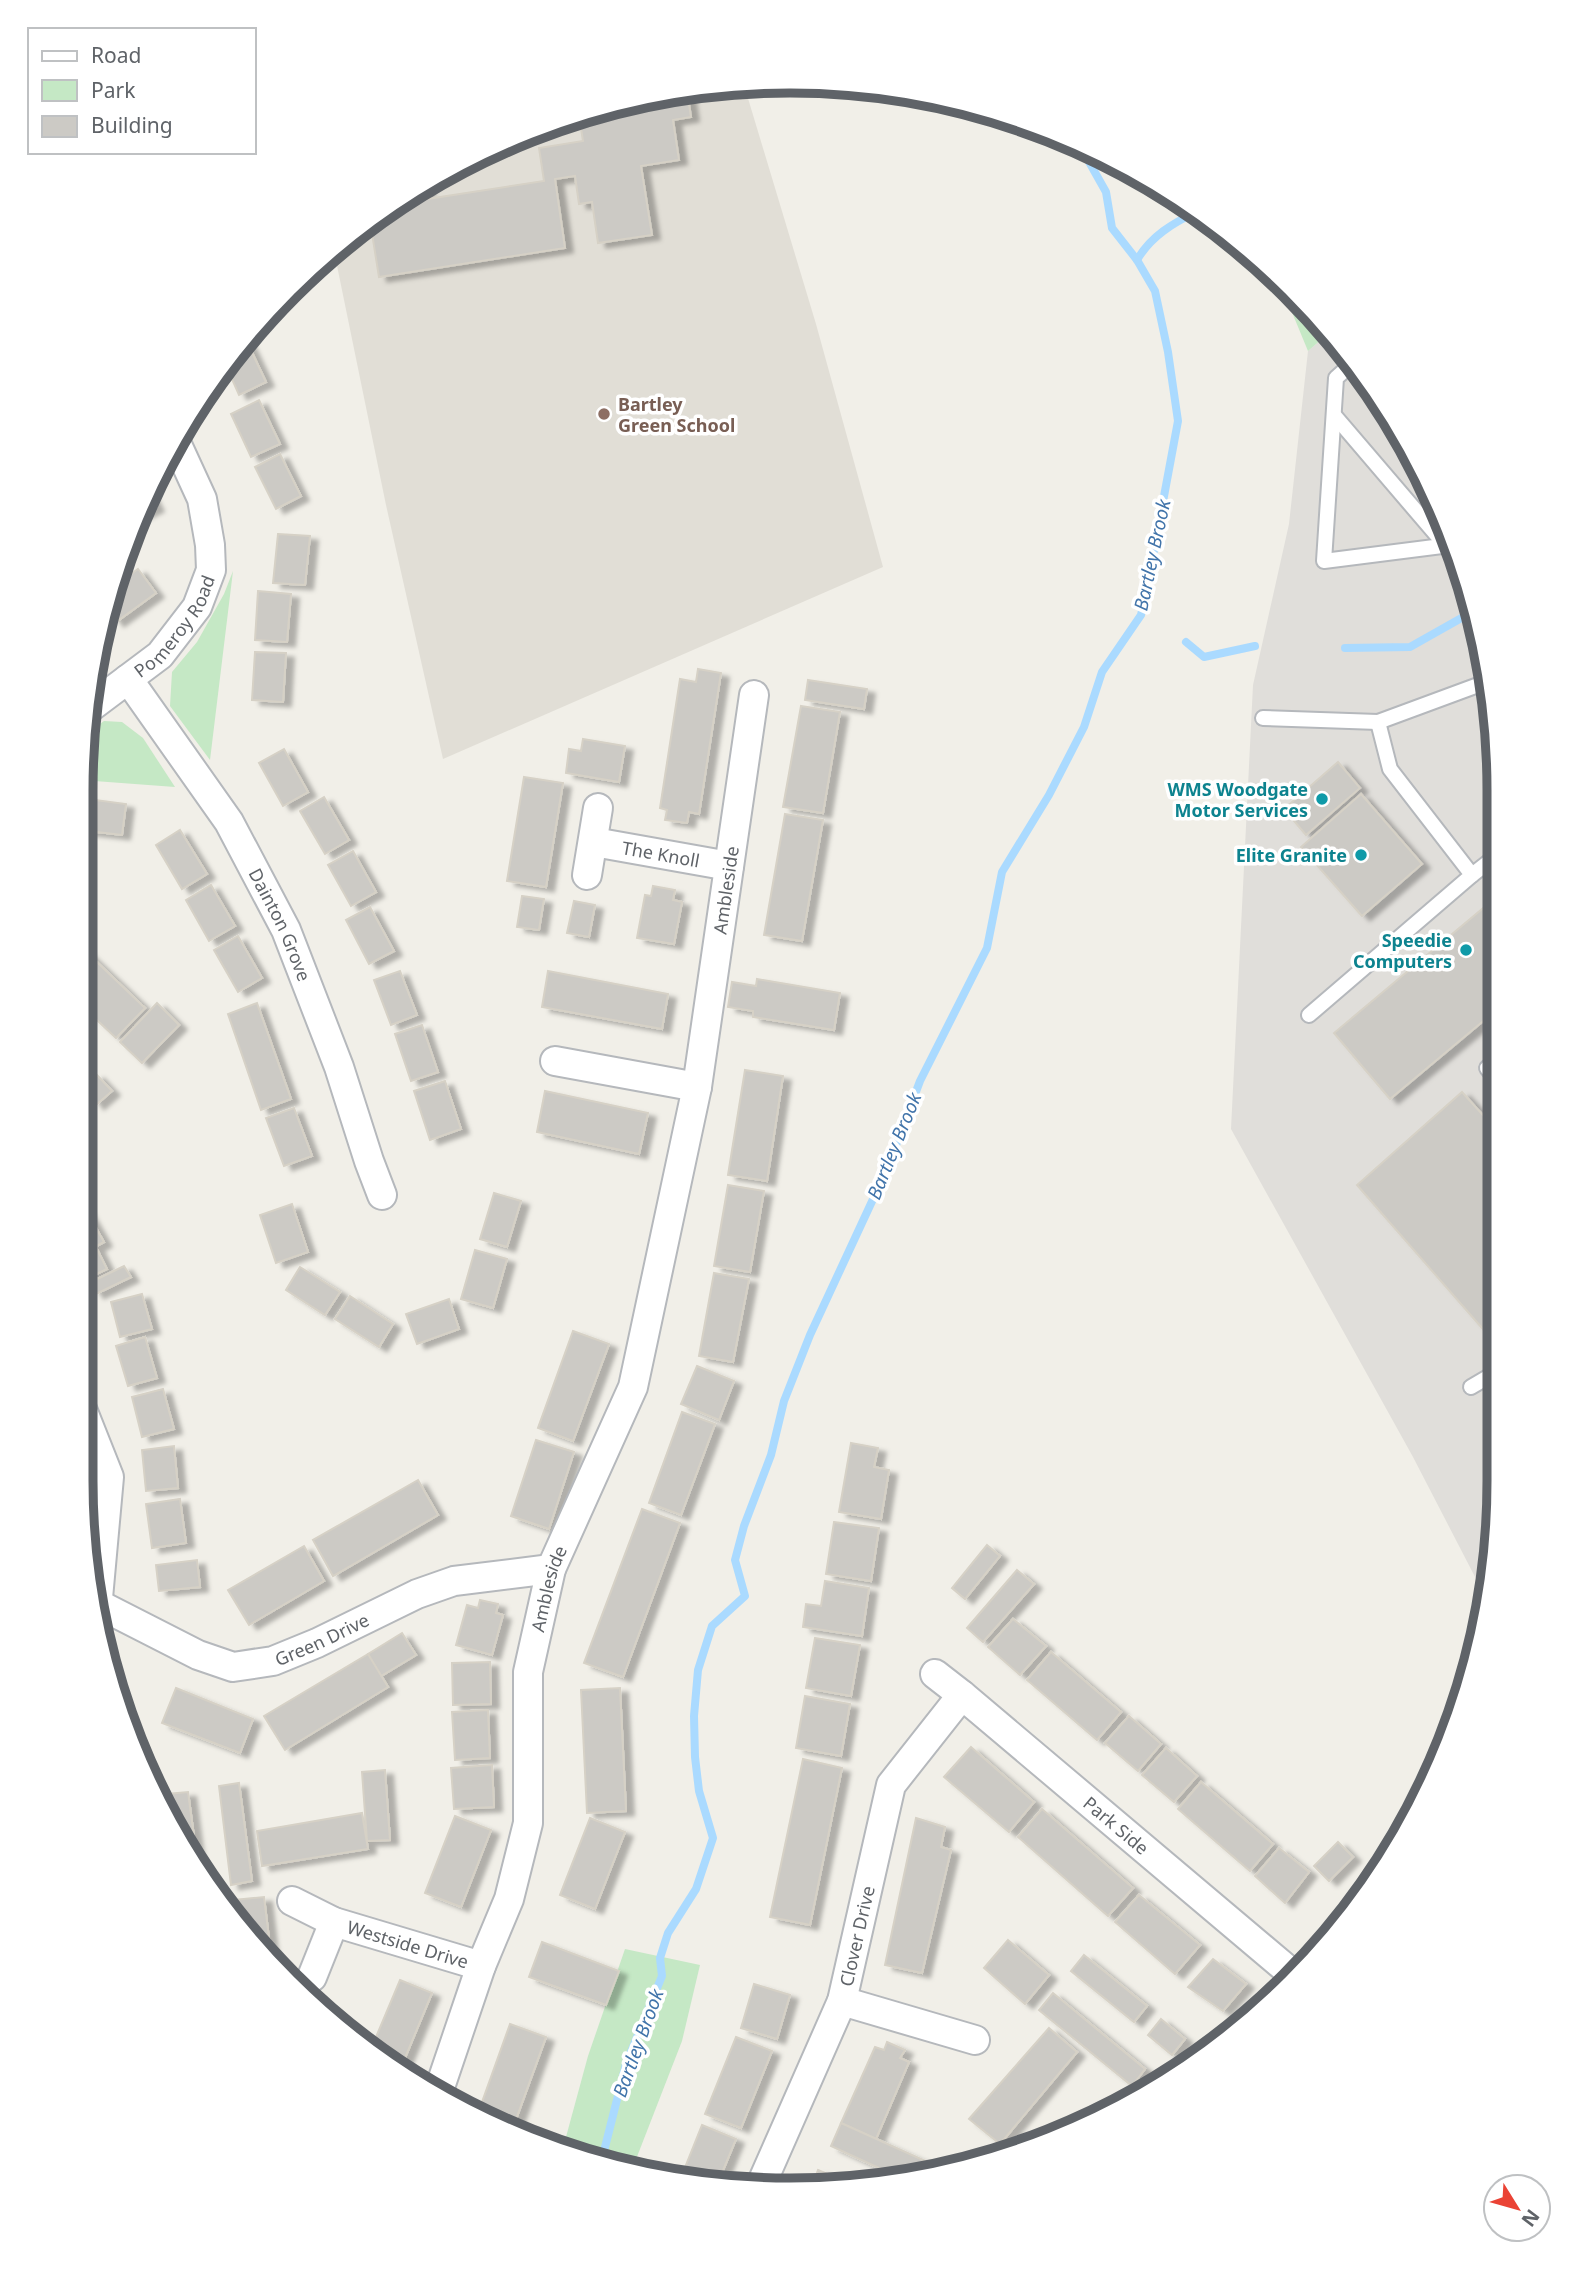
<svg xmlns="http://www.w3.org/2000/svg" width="1580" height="2271" font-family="'Noto Sans',sans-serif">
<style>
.industrial{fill:#e0deda}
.education{fill:#e1ded6}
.green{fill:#c5e8c5}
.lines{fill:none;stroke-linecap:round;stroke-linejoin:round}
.stream{stroke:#aadaff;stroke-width:8}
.building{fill:#cccac5;stroke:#d6d1c6;stroke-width:2;filter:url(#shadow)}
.lane-casing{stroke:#b5b8bc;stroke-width:18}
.street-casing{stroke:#b5b8bc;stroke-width:32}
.lane{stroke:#fff;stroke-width:14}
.street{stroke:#fff;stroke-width:28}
.education-dot{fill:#8d6e63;stroke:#fff;stroke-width:2.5}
.culture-dot{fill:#0f9aa8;stroke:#fff;stroke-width:2.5}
.labels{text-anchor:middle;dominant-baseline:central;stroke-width:7;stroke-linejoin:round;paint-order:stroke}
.education-label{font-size:18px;font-weight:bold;fill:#785e54;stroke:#fff;text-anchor:start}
.street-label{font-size:18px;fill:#5f6368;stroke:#fff}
.culture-label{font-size:18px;font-weight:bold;fill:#0d838f;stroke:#fff;text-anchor:end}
.water-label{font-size:19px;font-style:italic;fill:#4174aa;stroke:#fff}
.rim{fill:none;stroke:#5f6368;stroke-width:9}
</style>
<defs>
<filter id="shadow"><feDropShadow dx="8" dy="4.5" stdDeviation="2" flood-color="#0004"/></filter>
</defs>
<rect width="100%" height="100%" fill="#f1efe8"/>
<polygon class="industrial" points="1330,332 1353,358 1426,476 1486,652 1500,790 1500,1481 1488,1602 1413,1457 1231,1129 1253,685 1289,524 1308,351"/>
<polygon class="education" points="744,85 816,324 883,567 443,759 386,505 334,251 396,200 519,134 652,94"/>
<g class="green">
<polygon points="1277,276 1292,289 1330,332 1308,351"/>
<polygon points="233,571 210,760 170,706 172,672 197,642 224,594"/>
<polygon points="104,721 122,722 143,738 175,787 81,780 86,734"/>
<polygon points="625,1949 700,1965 682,2041 633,2167 563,2148 588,2056"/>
</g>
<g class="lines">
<g class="stream">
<path d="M1137 260C1151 236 1173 223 1198 211"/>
<polyline points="1186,642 1204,657 1255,646"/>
<polyline points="1345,648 1410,647 1465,616"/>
<polyline points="602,2159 626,2064 662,1976 660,1958 668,1933 696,1889 713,1838 699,1791 695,1757 694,1716 698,1670 712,1626 745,1596 735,1560 744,1526 771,1455 784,1401 810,1335 887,1169 920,1081 987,948 1002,872 1049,795 1084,727 1102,672 1141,615 1146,593 1178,421 1168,352 1155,291 1137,260 1112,228 1106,192 1079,144"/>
</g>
</g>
<g class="building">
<polygon points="687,91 691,117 673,120 679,160 641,166 652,235 598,243 592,202 579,204 575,176 555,179 565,248 379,277 370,221 396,200 425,185 427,199 544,181 539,148 583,141 579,116 652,94"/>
<polygon points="247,342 266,382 239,395 227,368"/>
<polygon points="259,400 280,444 251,457 231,414"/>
<polygon points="280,454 301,496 276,509 255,467"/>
<polygon points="149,493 156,507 140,515"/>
<polygon points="278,534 310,536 305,585 273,583"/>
<polygon points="138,569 156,593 116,622 106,608 111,589"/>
<polygon points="258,591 291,594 287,642 255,640"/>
<polygon points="255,652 286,653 283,702 252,700"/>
<polygon points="698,669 721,673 699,814 689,812 687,823 665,820 667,810 660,808 680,679 696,682"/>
<polygon points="808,680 867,689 864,709 805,700"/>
<polygon points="801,706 840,712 823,813 783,807"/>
<polygon points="583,739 625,746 619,782 566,773 569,749 581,751"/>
<polygon points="284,749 308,792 283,806 259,763"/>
<polygon points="1338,762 1360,788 1306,835 1284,809"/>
<polygon points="524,777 563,783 546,887 507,881"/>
<polygon points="1361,794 1422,864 1362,916 1301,847"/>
<polygon points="324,797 349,840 325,854 300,811"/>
<polygon points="80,798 126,804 122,835 80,830"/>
<polygon points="785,814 823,820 802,941 764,935"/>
<polygon points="180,830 207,874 182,889 156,845"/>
<polygon points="353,851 376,892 351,906 328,865"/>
<polygon points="211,885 235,926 209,941 186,900"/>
<polygon points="653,886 675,890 673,900 682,902 674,944 637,938 645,895 651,896"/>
<polygon points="1500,894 1500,1007 1390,1099 1334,1033"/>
<polygon points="522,896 544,899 539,930 517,927"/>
<polygon points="574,901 595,905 589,937 567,933"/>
<polygon points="370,907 394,951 369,964 346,920"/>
<polygon points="238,936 262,978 238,992 214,950"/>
<polygon points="80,946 145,1008 116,1038 80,1004"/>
<polygon points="400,971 417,1015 391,1025 374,980"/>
<polygon points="548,971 668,994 662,1029 542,1007"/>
<polygon points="757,979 840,993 834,1030 753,1017 753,1011 728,1007 732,982 756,986"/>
<polygon points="157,1003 179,1025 142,1063 120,1042"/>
<polygon points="257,1003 291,1099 261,1110 228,1014"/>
<polygon points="422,1025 438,1072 411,1081 395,1034"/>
<polygon points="745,1070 783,1076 767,1181 728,1175"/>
<polygon points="96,1074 112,1091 96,1105 83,1086"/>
<polygon points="445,1081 461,1129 430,1140 414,1091"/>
<polygon points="545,1091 648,1113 639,1154 537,1132"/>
<polygon points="1462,1092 1500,1134 1500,1327 1489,1336 1357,1185"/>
<polygon points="294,1108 312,1156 284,1166 266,1118"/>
<polygon points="728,1185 764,1191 750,1272 714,1266"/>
<polygon points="494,1193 521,1201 507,1247 480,1239"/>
<polygon points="292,1204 308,1252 276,1263 260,1215"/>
<polygon points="83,1205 104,1242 80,1255 80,1206"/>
<polygon points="96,1247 107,1269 86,1279 80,1269 80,1255"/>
<polygon points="475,1250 507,1259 493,1308 461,1299"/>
<polygon points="124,1266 131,1277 96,1294 89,1283"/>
<polygon points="300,1267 340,1292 325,1315 286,1290"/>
<polygon points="714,1273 749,1279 733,1362 699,1356"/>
<polygon points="142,1294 152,1329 120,1337 111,1302"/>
<polygon points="350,1296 393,1324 379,1347 335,1319"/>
<polygon points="449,1299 459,1329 417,1344 406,1314"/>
<polygon points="573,1331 609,1344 573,1441 538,1428"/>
<polygon points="145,1337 157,1378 128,1386 116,1346"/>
<polygon points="697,1366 734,1381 719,1420 681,1404"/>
<polygon points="163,1389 174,1429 142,1437 132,1397"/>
<polygon points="682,1412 715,1424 681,1515 649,1503"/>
<polygon points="536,1440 574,1452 549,1529 511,1516"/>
<polygon points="851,1443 878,1448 874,1467 889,1470 881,1519 839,1512"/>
<polygon points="174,1446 178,1488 146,1491 142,1450"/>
<polygon points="418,1480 438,1515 333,1576 313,1540"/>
<polygon points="180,1499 186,1543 152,1548 146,1504"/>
<polygon points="642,1509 680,1523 623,1677 584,1663"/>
<polygon points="834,1522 879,1528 871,1581 826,1574"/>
<polygon points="987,1545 1000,1556 965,1599 952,1588"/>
<polygon points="304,1546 324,1581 249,1625 228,1590"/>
<polygon points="197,1560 200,1587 159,1591 156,1565"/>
<polygon points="1017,1570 1034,1584 983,1642 967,1628"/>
<polygon points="825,1581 869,1588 862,1636 803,1627 806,1604 821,1606"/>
<polygon points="480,1600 498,1604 496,1613 503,1615 492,1655 456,1645 467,1605 478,1608"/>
<polygon points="1013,1619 1046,1646 1020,1675 988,1647"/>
<polygon points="402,1633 416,1655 381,1676 368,1654"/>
<polygon points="815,1638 860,1645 851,1696 806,1688"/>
<polygon points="1051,1652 1121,1712 1097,1740 1027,1680"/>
<polygon points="368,1654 388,1687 285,1750 264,1716"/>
<polygon points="490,1662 491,1704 453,1705 452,1663"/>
<polygon points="176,1688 253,1719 240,1753 162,1723"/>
<polygon points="620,1688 626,1811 587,1813 581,1690"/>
<polygon points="805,1696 850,1704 841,1756 796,1748"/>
<polygon points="488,1710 490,1758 455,1760 452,1712"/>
<polygon points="1129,1716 1161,1744 1138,1771 1105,1743"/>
<polygon points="971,1747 1034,1802 1009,1832 944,1777"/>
<polygon points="1166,1748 1197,1776 1174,1802 1142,1775"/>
<polygon points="803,1759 842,1768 810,1925 770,1917"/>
<polygon points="492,1765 494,1807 454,1809 451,1768"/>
<polygon points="385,1770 390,1840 367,1841 362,1772"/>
<polygon points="1201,1782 1273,1844 1250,1871 1178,1809"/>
<polygon points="239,1783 252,1881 231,1885 219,1786"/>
<polygon points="188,1792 199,1874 171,1821 167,1794"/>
<polygon points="1042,1809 1133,1888 1108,1916 1018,1837"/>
<polygon points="362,1813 368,1849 262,1866 257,1831"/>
<polygon points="455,1816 491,1830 461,1907 425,1893"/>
<polygon points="590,1818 625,1832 595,1909 560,1895"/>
<polygon points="916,1818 945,1827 941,1847 951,1850 922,1973 885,1965"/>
<polygon points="1338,1842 1353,1857 1329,1881 1314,1866"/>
<polygon points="1279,1848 1309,1872 1285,1903 1255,1876"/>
<polygon points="1139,1895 1200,1945 1175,1974 1115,1922"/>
<polygon points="264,1897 271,1955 223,1901"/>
<polygon points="1008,1940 1049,1975 1025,2004 984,1968"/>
<polygon points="542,1942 619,1971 606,2005 529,1977"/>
<polygon points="1084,1955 1147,2006 1134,2022 1071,1971"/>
<polygon points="1213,1959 1246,1984 1223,2011 1188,1987"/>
<polygon points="400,1980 432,1993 400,2070 371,2049"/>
<polygon points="754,1984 790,1995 777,2039 741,2028"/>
<polygon points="1053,1993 1145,2069 1132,2086 1039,2010"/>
<polygon points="1161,2019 1185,2039 1172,2055 1148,2035"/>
<polygon points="510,2024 546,2037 511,2133 477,2116"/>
<polygon points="1049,2028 1077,2052 1000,2144 969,2119"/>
<polygon points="736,2037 772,2051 741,2128 705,2114"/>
<polygon points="887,2042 905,2050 900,2058 909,2062 876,2139 841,2123 875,2047 884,2050"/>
<polygon points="841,2123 932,2164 926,2177 905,2180 831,2146"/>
<polygon points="702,2125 736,2139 717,2185 698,2184 680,2180"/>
<polygon points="990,2148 996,2154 980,2159"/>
<polygon points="818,2170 856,2186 836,2189 811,2188"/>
</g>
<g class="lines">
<defs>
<g id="lane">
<polyline points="1355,361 1336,378 1324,561 1450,545"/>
<polyline points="1334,415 1446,546"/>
<polyline points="1263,718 1378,722 1489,681"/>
<polyline points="1472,875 1500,853"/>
<polyline points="1309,1015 1472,875 1390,769 1378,722"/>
<polyline points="1500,1058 1487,1068 1500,1084"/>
<polyline points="1471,1387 1500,1370"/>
</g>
<g id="street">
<path id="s1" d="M128 679 229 822 286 930 339 1067 369 1161 382 1195"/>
<path id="s2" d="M88 709 160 655 197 607 211 570 210 545 202 499 174 438"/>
<path id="s3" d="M594 842 729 866"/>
<polyline points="587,875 598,808"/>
<polyline points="555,1061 697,1087"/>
<polyline points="80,1404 109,1477 97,1609"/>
<path id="s4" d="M98 1604 198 1655 233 1667 273 1661 317 1643 417 1594 454 1581 551 1569"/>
<path id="s5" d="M935 1674 962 1695 1296 1977"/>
<path id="s6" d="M292 1901 334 1922 481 1966"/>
<polyline points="312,1977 334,1922"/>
<polyline points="842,2001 975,2040"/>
<path id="s7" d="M437 2096 481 1966 509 1899 528 1823V1672L551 1569 633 1387 697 1087 754 695"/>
<path id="s8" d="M760 2187 842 2001 891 1785 962 1695"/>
</g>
</defs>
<use href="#lane" class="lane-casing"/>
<use href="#street" class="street-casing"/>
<use href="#lane" class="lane"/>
<use href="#street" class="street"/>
</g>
<circle class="education-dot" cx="604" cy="414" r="7"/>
<g class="culture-dot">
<circle cx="1322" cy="799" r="7"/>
<circle cx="1361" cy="855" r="7"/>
<circle cx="1466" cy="950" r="7"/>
</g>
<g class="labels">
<g class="education-label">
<text x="618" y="404">Bartley<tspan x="618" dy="21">Green School</tspan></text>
</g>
<g class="street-label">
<text stroke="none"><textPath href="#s2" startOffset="122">Pomeroy Road</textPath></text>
<text stroke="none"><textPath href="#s3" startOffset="68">The Knoll</textPath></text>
<text stroke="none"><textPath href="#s7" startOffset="1250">Ambleside</textPath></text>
<text stroke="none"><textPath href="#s1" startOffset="290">Dainton Grove</textPath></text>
<text stroke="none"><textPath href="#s7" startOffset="525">Ambleside</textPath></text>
<text stroke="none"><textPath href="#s4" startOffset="243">Green Drive</textPath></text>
<text stroke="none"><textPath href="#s5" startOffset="236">Park Side</textPath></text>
<text stroke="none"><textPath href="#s8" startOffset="270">Clover Drive</textPath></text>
<text stroke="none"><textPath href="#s6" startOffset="124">Westside Drive</textPath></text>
</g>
<g class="culture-label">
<text x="1308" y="789">WMS Woodgate<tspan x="1308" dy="21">Motor Services</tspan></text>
<text x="1347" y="855">Elite Granite</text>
<text x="1452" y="940">Speedie<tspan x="1452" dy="21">Computers</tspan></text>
</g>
<g class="water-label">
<text transform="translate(1152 555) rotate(-78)">Bartley Brook</text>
<text transform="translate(894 1146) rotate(-68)">Bartley Brook</text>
<text transform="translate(638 2043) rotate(-70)">Bartley Brook</text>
</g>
</g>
<path d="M0 0H1580V2271H0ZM790 93H790A697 697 0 0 1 1487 790V1481A697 697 0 0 1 790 2178H790A697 697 0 0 1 93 1481V790A697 697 0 0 1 790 93Z" fill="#fff" fill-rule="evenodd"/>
<path class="rim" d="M790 93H790A697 697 0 0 1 1487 790V1481A697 697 0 0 1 790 2178H790A697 697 0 0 1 93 1481V790A697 697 0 0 1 790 93Z"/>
<rect x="28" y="28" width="228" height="126" fill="#ffffff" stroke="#bfc1c3" stroke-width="2"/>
<rect x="42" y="51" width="35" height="10" fill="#ffffff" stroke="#bfc1c3" stroke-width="2"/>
<text x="91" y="63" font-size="21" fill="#5f6368">Road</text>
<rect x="42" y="80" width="35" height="21" fill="#c5e8c5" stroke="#bfc1c3" stroke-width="2"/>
<text x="91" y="98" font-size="21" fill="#5f6368">Park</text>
<rect x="42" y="116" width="35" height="21" fill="#cccac5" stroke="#bfc1c3" stroke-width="2"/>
<text x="91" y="133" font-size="21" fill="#5f6368">Building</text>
<g transform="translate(1517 2208) rotate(127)"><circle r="33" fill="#ffffff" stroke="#bfc1c3" stroke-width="2"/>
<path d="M0-5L12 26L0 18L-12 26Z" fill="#ea4335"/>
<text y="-10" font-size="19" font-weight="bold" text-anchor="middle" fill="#5f6368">N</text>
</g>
</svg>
